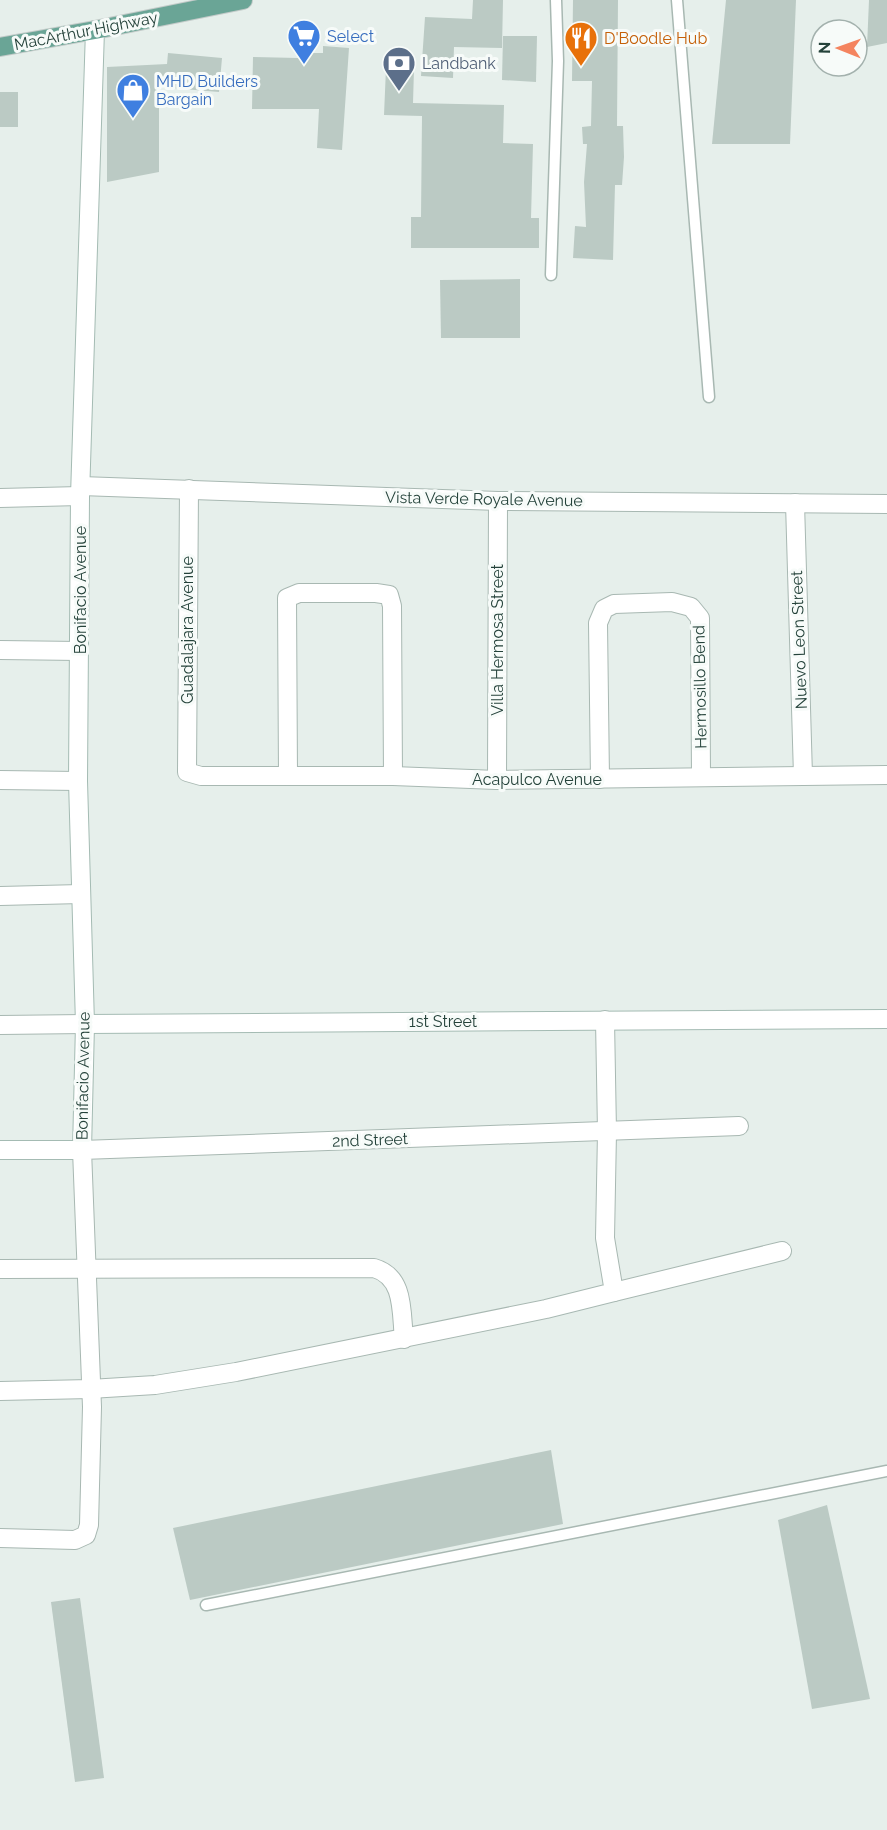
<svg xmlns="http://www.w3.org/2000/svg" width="887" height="1830" font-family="Raleway,sans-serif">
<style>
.building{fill:#bbcac4}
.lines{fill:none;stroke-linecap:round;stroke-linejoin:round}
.lane-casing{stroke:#a8b8b2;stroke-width:13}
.street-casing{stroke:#a8b8b2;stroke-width:20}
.secondary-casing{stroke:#a4bbb3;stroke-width:20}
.primary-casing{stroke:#c2cac8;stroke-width:20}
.lane{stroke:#fff;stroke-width:10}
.street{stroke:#fff;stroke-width:18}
.secondary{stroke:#fff;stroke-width:18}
.primary{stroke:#6aa596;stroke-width:18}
.labels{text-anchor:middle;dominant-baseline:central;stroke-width:6;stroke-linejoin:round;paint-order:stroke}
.street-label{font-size:16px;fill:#24423a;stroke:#f7fbf9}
.shop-label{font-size:16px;fill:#366cbe;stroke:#f7fbf9;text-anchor:start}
.food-label{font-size:16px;fill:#c56008;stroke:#f7fbf9;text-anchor:start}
.service-label{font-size:16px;fill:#4e5e75;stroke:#f7fbf9;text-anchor:start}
</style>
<rect width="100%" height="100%" fill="#e6efeb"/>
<g class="building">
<polygon points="473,0 503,0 502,48 454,47 453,78 421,76 425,17 472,19"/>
<polygon points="573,0 618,0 617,126 623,126 624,157 622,185 615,185 613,260 573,258 575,226 586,227 584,182 587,144 583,144 582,127 591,126 592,81 572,81"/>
<polygon points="726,0 796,0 790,144 712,144"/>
<polygon points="869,0 887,0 887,43 867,47"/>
<polygon points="503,36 537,36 536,82 502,80"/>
<polygon points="323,46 349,48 342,150 317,148 319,109 252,109 253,57 298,58 298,53 323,53"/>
<polygon points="168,53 222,58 219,92 159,87 159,172 107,182 107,67 167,64"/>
<polygon points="386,68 414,69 413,103 504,105 503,143 533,144 531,218 539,218 539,248 411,248 411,217 421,217 422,116 384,115"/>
<rect x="0" y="92" width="18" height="35"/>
<polygon points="520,279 520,338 441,338 440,280"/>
<polygon points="551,1450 563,1524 190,1600 173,1528"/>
<polygon points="827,1505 870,1699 812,1709 778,1520"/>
<polygon points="80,1598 104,1778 75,1782 51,1602"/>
</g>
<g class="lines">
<defs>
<g id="lane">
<polyline points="677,0 709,397"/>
<polyline points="551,275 558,61 556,0"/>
<polyline points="206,1605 887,1471"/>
</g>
<g id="street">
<polyline points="81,486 498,501 887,504"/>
<polyline points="189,489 187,772 201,776 393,776 497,780 887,775"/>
<polyline points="0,498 80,496"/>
<polyline points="795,503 803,776"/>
<polyline points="0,650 79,651"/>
<polyline points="288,776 287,598 299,593 376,593 389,595 392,606 393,776"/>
<polyline points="600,779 598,623 604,609 614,604 672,602 691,607 700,618 701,776"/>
<polyline points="0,780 78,781"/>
<polyline points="497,780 498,501"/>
<polyline points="0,896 81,894"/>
<polyline points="0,1025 85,1024"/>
<path d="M0 1269 374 1268C405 1277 401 1312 404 1339"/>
<polyline points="614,1292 782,1251"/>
<polyline points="0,1391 90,1389 155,1385 236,1372 546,1309 614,1292 605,1238 607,1132 605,1020"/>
<polyline points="0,1538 75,1540 86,1535 89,1525 92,1407 82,1150 739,1126"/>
</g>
<g id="secondary">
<polyline points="85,1024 887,1019"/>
<polyline points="0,1150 82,1150 85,1024 78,781 80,496 95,30"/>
</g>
<polyline id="primary" points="0,47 95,30 243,0"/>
</defs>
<use href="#lane" class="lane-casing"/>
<use href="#street" class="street-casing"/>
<use href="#secondary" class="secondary-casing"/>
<use href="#primary" class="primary-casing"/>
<use href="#lane" class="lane"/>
<use href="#street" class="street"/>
<use href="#secondary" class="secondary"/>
<use href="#primary" class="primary"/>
</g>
<defs>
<symbol id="supermarket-pin" viewBox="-11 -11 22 30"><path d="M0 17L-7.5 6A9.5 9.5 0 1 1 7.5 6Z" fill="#3f7fe0" stroke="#f7fbf9"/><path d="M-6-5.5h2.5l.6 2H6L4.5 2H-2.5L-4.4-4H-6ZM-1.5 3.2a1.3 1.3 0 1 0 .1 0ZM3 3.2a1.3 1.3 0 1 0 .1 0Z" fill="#fff"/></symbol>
<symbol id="restaurant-pin" viewBox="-11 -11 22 30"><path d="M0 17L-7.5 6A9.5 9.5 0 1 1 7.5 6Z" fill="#e8710a" stroke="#f7fbf9"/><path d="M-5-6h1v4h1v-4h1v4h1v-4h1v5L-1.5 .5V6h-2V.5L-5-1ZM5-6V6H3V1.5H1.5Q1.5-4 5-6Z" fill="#fff"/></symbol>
<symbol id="bank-pin" viewBox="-11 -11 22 30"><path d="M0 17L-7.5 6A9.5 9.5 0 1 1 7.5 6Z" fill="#5c6f8a" stroke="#f7fbf9"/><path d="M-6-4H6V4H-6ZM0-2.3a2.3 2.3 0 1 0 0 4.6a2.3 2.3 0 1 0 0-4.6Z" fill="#fff"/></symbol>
<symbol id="shop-pin" viewBox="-11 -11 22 30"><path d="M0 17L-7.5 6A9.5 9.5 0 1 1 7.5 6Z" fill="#3f7fe0" stroke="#f7fbf9"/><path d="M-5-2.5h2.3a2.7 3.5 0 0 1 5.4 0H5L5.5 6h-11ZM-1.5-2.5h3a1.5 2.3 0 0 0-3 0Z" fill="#fff"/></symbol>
</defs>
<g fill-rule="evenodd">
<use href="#supermarket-pin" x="285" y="17" width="38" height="52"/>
<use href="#restaurant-pin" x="562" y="19" width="38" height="52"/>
<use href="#bank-pin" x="380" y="44" width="38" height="52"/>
<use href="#shop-pin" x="114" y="71" width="38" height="52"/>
</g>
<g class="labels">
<g class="street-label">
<text transform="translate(86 31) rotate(-11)">MacArthur Highway</text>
<text transform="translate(484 499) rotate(1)">Vista Verde Royale Avenue</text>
<text transform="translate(80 590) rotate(-90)">Bonifacio Avenue</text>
<text transform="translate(187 630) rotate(-90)">Guadalajara Avenue</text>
<text transform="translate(497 640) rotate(-90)">Villa Hermosa Street</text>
<text transform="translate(799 640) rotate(-92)">Nuevo Leon Street</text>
<text transform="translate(700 687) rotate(-91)">Hermosillo Bend</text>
<text x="537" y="779">Acapulco Avenue</text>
<text x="443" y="1021">1st Street</text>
<text transform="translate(83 1076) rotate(-89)">Bonifacio Avenue</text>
<text transform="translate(370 1140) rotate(-2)">2nd Street</text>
</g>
<g class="shop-label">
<text x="327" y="36">Select</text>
<text x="156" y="81">MHD Builders<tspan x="156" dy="18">Bargain</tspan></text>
</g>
<g class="food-label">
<text x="604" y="38">D'Boodle Hub</text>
</g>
<g class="service-label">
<text x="422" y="63">Landbank</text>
</g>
</g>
<g transform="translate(839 48) rotate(271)"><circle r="28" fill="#f7fbf9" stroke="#a3b1ad" stroke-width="1.5"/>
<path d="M0-4.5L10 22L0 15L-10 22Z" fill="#f4845f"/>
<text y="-9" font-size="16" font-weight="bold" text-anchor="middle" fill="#24423a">N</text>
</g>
</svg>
